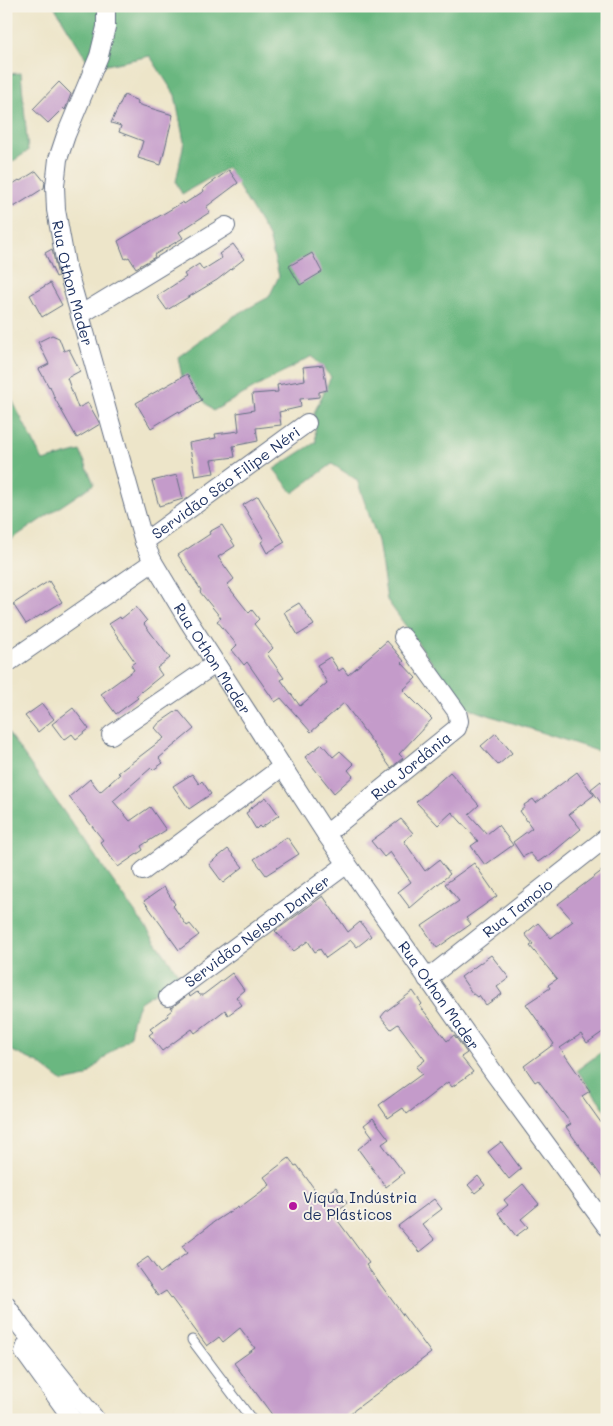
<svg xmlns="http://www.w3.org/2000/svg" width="613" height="1426" font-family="Mali,sans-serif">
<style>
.forest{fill:#6ab780;stroke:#42736f}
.building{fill:#c49bca}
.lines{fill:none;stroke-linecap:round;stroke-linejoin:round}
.service-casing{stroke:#646f83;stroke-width:11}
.minor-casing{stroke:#646f83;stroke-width:20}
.service{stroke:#fff;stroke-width:9}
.minor{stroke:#fff;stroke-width:18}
.poi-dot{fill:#b5179e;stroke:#f7f3e8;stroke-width:2}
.labels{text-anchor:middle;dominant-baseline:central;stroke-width:4;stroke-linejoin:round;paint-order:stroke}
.street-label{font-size:15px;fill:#1b2f5e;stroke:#f7f3e8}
.poi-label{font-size:15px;fill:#1b2f5e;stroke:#f7f3e8;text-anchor:start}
</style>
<rect width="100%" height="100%" fill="#f7f3e8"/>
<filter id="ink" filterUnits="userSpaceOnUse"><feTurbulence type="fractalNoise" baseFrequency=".02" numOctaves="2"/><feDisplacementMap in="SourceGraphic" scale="10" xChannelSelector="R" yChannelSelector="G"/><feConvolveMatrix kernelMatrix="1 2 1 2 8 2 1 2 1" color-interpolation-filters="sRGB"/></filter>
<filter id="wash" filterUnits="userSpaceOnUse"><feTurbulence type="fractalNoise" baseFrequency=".0096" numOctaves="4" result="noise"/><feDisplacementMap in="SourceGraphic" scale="20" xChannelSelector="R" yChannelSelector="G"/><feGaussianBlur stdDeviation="1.12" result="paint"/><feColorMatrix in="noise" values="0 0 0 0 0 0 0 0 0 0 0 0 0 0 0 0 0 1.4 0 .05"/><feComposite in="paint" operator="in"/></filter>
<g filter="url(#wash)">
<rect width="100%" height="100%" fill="#ede5c9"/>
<g class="forest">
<polygon points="54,6 607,6 607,754 464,707 387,600 378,541 357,480 332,464 293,493 274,469 316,442 314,413 331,377 312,356 213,411 182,377 178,357 234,316 269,297 279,276 269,237 227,168 182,194 176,182 184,142 175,95 150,56 92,68"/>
<polygon points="21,73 28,151 6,166 6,74"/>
<polygon points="6,388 43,461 80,451 94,484 6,543"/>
<polygon points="6,730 180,976 140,1002 132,1021 130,1037 107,1055 86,1077 63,1082 38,1063 6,1048"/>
<polygon points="607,1048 607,1112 577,1070"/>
</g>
<g id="blocks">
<g class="building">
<polygon points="59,82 71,94 65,110 63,108 48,123 33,109"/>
<polygon points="124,95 138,101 137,104 173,115 161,165 138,158 143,141 119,132 121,126 111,123"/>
<polygon points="229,170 238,183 206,207 210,212 179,232 183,238 154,255 155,257 136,268 129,257 125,259 118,241 183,202 184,204 204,191 203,189"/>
<polygon points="36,171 45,182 44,188 14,207 6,196 6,191 11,188 10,186 19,180 20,181"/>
<polygon points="233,244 244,259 217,280 167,310 157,296 186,277 184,274 199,264 203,270 222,258 219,254"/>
<polygon points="52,249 58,276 56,277 45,253"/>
<polygon points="312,253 322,272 300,285 289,266"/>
<polygon points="50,283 62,305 42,317 30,295"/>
<polygon points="52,335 59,338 64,351 69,349 80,371 67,378 78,408 88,403 100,424 77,438 55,399 50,386 49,387 39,369 49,364 38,342"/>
<polygon points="323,365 327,390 319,392 319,397 300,399 301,407 279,412 281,425 256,428 258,441 233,446 235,457 211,460 214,473 195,476 189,443 216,438 215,434 239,431 237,413 254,410 252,394 278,392 277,385 305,380 303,367"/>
<polygon points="187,374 202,400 180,413 179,411 151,428 136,403"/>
<polygon points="177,475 183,499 159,506 152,481"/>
<polygon points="258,496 285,542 267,553 261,542 264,540 243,505"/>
<polygon points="222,525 235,546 218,557 234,579 227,585 249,613 252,610 259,619 254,624 273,648 267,654 284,678 281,680 300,706 327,683 317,665 330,657 339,671 343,668 348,675 387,641 404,661 402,663 416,678 403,690 432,719 399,754 403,758 391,768 344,703 311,732 281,698 275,702 247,662 244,665 232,650 237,645 217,621 221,618 200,592 201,590 178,555 210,534 209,532"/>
<polygon points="49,581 62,602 26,624 13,604"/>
<polygon points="299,603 314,625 298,635 284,612"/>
<polygon points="136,607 147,621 144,624 170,658 157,668 162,675 136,696 138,698 116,714 101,694 134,670 131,665 135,662 109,624 120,617 121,619"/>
<polygon points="42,704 54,719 38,732 25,716"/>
<polygon points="73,708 89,729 76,739 72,734 64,740 52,724"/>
<polygon points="178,710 194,729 159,758 163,763 153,770 151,768 113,801 130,821 150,807 166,830 141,846 143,850 118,867 100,842 103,840 69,797 90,779 100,792 120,774 118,773 164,738 155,728 159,723"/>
<polygon points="496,733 512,753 498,765 481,746"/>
<polygon points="322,744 333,757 340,751 354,764 348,770 353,776 334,793 305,757"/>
<polygon points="450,772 479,805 469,814 487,834 498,825 513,845 485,865 471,846 478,841 452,812 438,825 416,802"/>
<polygon points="577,772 594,795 569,814 581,829 546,858 545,857 538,862 530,853 523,857 513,842 532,828 520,811 525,807 524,805 533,799 536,803"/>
<polygon points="192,774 199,784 202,781 211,794 189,809 173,786"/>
<polygon points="607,779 607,811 591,789 601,781 602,783"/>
<polygon points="266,797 279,815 261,828 259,826 256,829 246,813 249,811 248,810"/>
<polygon points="401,819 413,833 404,841 425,871 439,860 450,874 410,908 398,892 411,882 390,852 384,857 371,841"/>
<polygon points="287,837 299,854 266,875 254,859"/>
<polygon points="228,849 243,867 223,883 209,864"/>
<polygon points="474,863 497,896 466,918 471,924 437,948 422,926 459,901 445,884"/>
<polygon points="607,867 607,1029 587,1043 581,1034 560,1048 590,1091 582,1096 607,1131 607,1184 566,1127 571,1124 538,1080 535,1082 524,1066 554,1044 526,1004 550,988 548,985 557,979 530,946 533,944 525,934 538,923 551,938 573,921 558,904"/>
<polygon points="164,887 175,904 173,906 187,926 190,924 199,935 179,950 144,901"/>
<polygon points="323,896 348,932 360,922 371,936 357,947 351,940 326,958 320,949 315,952 308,941 294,951 275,931"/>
<polygon points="491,955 509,978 497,987 502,994 486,1005 479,995 477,997 472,993 461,977"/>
<polygon points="232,973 244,990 236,997 242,1005 228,1015 225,1010 195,1033 192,1029 162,1051 149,1035 153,1032 150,1029 168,1016 167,1014 172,1010 171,1008 189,994 190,997 197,992 200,995 203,995"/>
<polygon points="413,991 422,1004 420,1006 447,1041 454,1035 467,1053 461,1057 473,1072 452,1087 448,1082 407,1114 403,1108 388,1118 379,1105 422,1074 416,1067 425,1060 398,1024 391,1029 381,1017 385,1012"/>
<polygon points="373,1118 389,1139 382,1144 404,1173 386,1187 358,1149 373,1137 364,1125"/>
<polygon points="501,1142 521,1169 509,1179 488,1152"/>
<polygon points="289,1158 295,1166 297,1165 321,1198 336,1187 347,1203 333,1214 369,1263 366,1265 431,1353 341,1420 276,1420 234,1363 255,1348 240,1328 223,1342 219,1337 207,1346 166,1291 158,1296 136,1265 148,1257 160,1273 187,1253 182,1246 214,1222 238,1206 239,1208 270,1185 264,1177"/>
<polygon points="478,1176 485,1185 475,1193 468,1185"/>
<polygon points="523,1184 539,1204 521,1219 528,1227 516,1236 498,1213 508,1205 504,1200"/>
<polygon points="434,1199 442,1209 422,1224 435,1240 420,1252 398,1226"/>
</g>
</g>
</g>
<g filter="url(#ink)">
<use href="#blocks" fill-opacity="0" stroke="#646f83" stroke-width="1"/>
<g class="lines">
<defs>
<polyline id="service" points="192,1340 252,1420"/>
<g id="minor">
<path id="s1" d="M106 6V27L99 56 66 135 58 159 55 186 56 210 66 265 144 542 153 562 189 622 326 834 494 1073 607 1227"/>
<polyline points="80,315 226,226"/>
<path id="s2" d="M144 542 307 423"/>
<polyline points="6,664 153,562"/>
<polyline points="111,735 215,664"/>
<path id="s3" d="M326 834 457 728 459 721 457 712 403 637"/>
<polyline points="143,871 282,767"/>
<path id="s4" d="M427 979 607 837"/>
<path id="s5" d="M168 997 347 864"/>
<polyline points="6,1305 21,1327 96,1420"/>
<polyline points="32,1340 26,1346 24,1352 73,1420"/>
</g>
</defs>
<use href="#service" class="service-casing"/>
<use href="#minor" class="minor-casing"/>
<use href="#service" class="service"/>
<use href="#minor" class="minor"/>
</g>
</g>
<circle class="poi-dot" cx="293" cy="1206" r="5"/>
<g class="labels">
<g class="street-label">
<text stroke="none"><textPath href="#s1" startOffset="288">Rua Othon Mader</textPath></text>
<text stroke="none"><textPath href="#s2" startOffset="101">Servidão São Filipe Néri</textPath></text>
<text stroke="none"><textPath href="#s1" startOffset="692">Rua Othon Mader</textPath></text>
<text stroke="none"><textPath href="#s3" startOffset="109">Rua Jordânia</textPath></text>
<text stroke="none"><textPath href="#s4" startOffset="115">Rua Tamoio</textPath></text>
<text stroke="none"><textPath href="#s5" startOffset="111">Servidão Nelson Danker</textPath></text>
<text stroke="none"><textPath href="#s1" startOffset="1098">Rua Othon Mader</textPath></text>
</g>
<g class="poi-label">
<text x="303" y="1197">Víqua Indústria<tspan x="303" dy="17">de Plásticos</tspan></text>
</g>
</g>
<rect width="613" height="1426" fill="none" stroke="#f7f3e8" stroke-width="25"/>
</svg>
